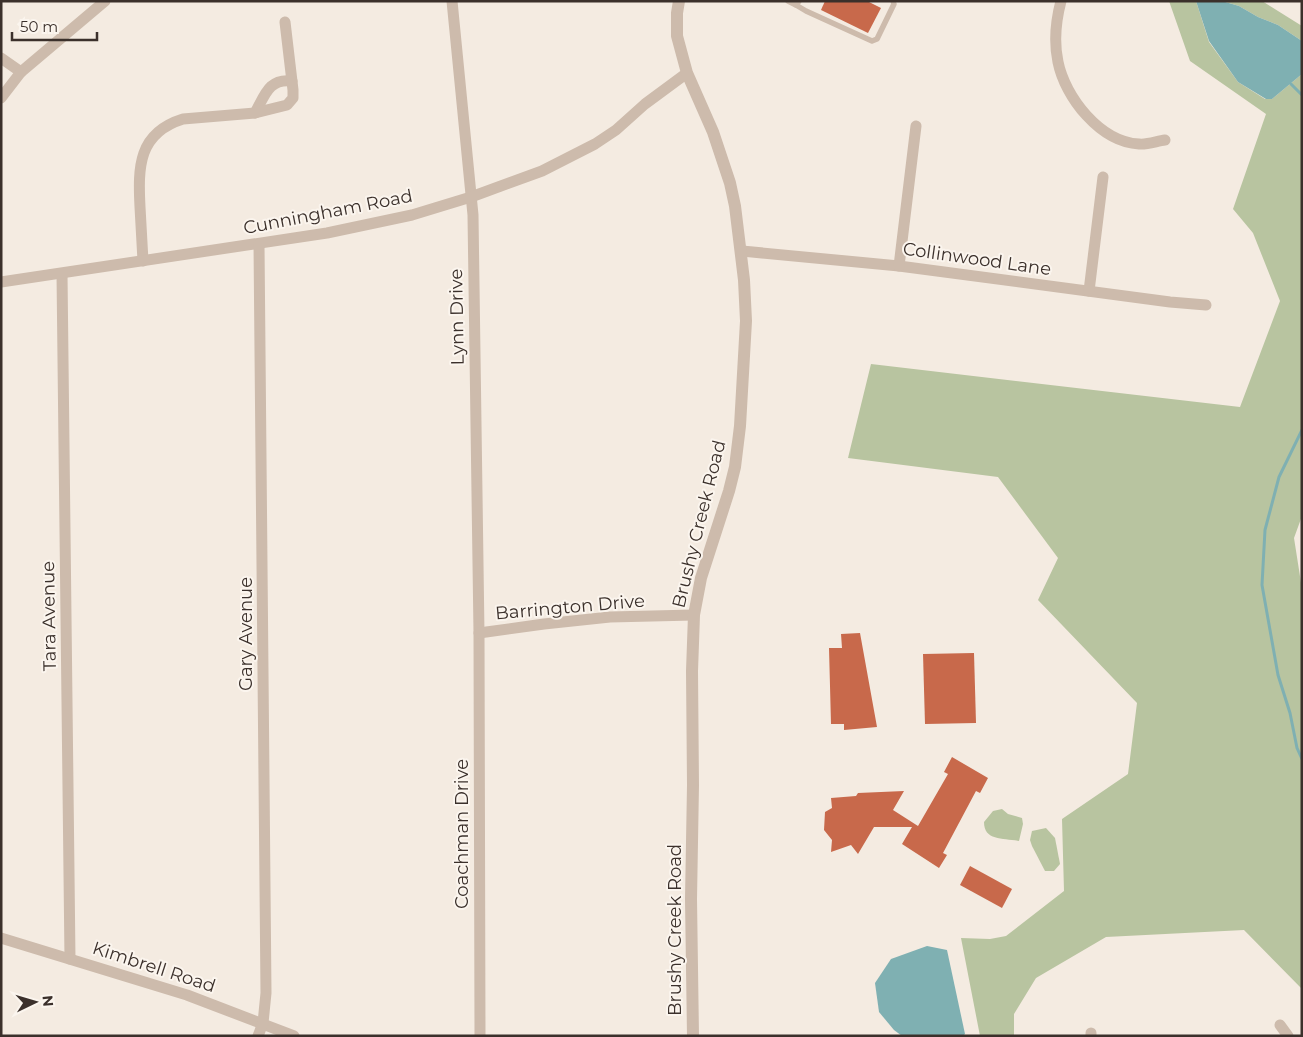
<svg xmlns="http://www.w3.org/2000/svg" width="1303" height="1037" font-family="Montserrat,sans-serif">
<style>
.green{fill:#b8c4a0}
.water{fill:#7fb0b2}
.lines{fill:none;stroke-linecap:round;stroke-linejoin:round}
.stream{stroke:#7fb0b2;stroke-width:3}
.building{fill:#c8694b}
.service{stroke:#cdbbac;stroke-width:5.5}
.minor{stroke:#cdbbac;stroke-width:11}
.tertiary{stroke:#cdbbac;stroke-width:12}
.labels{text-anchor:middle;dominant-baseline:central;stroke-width:4;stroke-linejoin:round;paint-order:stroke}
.street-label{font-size:18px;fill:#3b302b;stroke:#fbf5ee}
</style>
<rect width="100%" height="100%" fill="#f4ebe1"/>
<g class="green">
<polygon points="1169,1 1196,1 1209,42 1238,82 1265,99 1272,99 1302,74 1302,516 1294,538 1302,589 1302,989 1244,930 1106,937 1036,978 1014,1014 1014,1036 980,1036 961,938 990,939 1006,936 1064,891 1062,819 1128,774 1137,703 1038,600 1058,558 998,477 848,458 871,364 1240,407 1280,301 1253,233 1233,209 1266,114 1190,61"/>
<polygon points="1222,1 1262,1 1302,26 1302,41 1278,25 1258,17 1239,6"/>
<path d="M1002 809 1008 814 1022 818 1023 824 1019 841C1003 838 984 841 984 822L993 811Z"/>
<polygon points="1046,828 1055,838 1060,864 1054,871 1045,871 1032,846 1030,840 1032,831"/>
</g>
<g class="water">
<polygon points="1196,1 1222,1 1239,6 1258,17 1278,25 1302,41 1302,74 1272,99 1266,99 1238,82 1209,41"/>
<polygon points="927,946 947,950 965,1034 963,1036 902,1036 894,1030 879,1012 875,983 891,959"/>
</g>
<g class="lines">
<g class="stream">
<polyline points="1291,84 1302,95"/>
<polyline points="1302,430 1279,477 1265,530 1262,585 1278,675 1290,713 1297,748 1302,759"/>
</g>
</g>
<g class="building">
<polygon points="825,1 867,1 881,8 868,33 821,10"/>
<polygon points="860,633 877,727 844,730 844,724 831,724 829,648 842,648 841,634"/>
<polygon points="974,653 976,723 925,724 923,654"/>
<polygon points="952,757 988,778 980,793 976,791 943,853 947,855 939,868 902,844 912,827 874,827 858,854 851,845 831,852 832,840 824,830 825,812 832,808 831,798 856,796 858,793 904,791 893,810 918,826 948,774 944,772"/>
<polygon points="970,866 1012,889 1002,908 960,885"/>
</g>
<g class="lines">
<g class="service">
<polyline points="788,1 796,5"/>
<polyline points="799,1 796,5 806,11 872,41 877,39 894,4 893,1"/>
</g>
<g class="minor">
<polyline points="452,1 473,215 479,633 480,1036"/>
<path d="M1061 1C1056 20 1054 43 1058 62 1065 97 1100 142 1139 144 1147 145 1157 141 1165 140"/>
<polyline points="1,58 21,72"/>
<polyline points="1,98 21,72 105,1"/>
<path d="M255 113C265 95 269 78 292 81"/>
<polyline points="742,251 899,266 1170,302 1206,305"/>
<path d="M143 261C142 243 141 225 140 207 138 167 138 133 183 119L255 113 287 105 293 98V90L285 22"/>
<polyline points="899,266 916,126"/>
<polyline points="62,274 70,959"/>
<polyline points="1,282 327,233 412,215 471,197 542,171 595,144 616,130 645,104 687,73"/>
<polyline points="1089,291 1103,177"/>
<polyline points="479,633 544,624 610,617 694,615"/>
<polyline points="1,938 187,995 294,1036"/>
<polyline points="1280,1025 1288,1036"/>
<polyline points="1091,1033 1091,1036"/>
<polyline points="258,1036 263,1023 266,993 259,244"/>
</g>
<polyline class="tertiary" points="679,1 677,13 677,36 687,73 713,132 730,183 735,206 744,280 746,321 740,426 735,467 729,491 701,578 694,615 692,671 693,785 691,899 693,1036"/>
</g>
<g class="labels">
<g class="street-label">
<text transform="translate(328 212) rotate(-11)">Cunningham Road</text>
<text transform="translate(977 259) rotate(8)">Collinwood Lane</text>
<text transform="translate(457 317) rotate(-91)">Lynn Drive</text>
<text transform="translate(699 524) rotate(-76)">Brushy Creek Road</text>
<text transform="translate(570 607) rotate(-5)">Barrington Drive</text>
<text transform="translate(49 616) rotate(-91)">Tara Avenue</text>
<text transform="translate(246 634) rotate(-90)">Gary Avenue</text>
<text transform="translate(462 834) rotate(-90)">Coachman Drive</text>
<text transform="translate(675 930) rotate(-90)">Brushy Creek Road</text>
<text transform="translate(154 967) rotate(18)">Kimbrell Road</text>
</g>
</g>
<rect width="1303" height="1037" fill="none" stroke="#3b302b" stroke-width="5"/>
<g transform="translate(35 1002) rotate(85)" stroke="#fbf5ee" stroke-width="4" paint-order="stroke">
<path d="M0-4L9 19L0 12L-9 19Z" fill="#3b302b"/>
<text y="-8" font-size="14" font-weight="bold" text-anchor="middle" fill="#3b302b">N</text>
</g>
<path d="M12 32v8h85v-8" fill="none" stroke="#3b302b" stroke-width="2.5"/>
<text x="20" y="32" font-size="15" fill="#3b302b" stroke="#fbf5ee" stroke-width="4" paint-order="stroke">50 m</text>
</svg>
